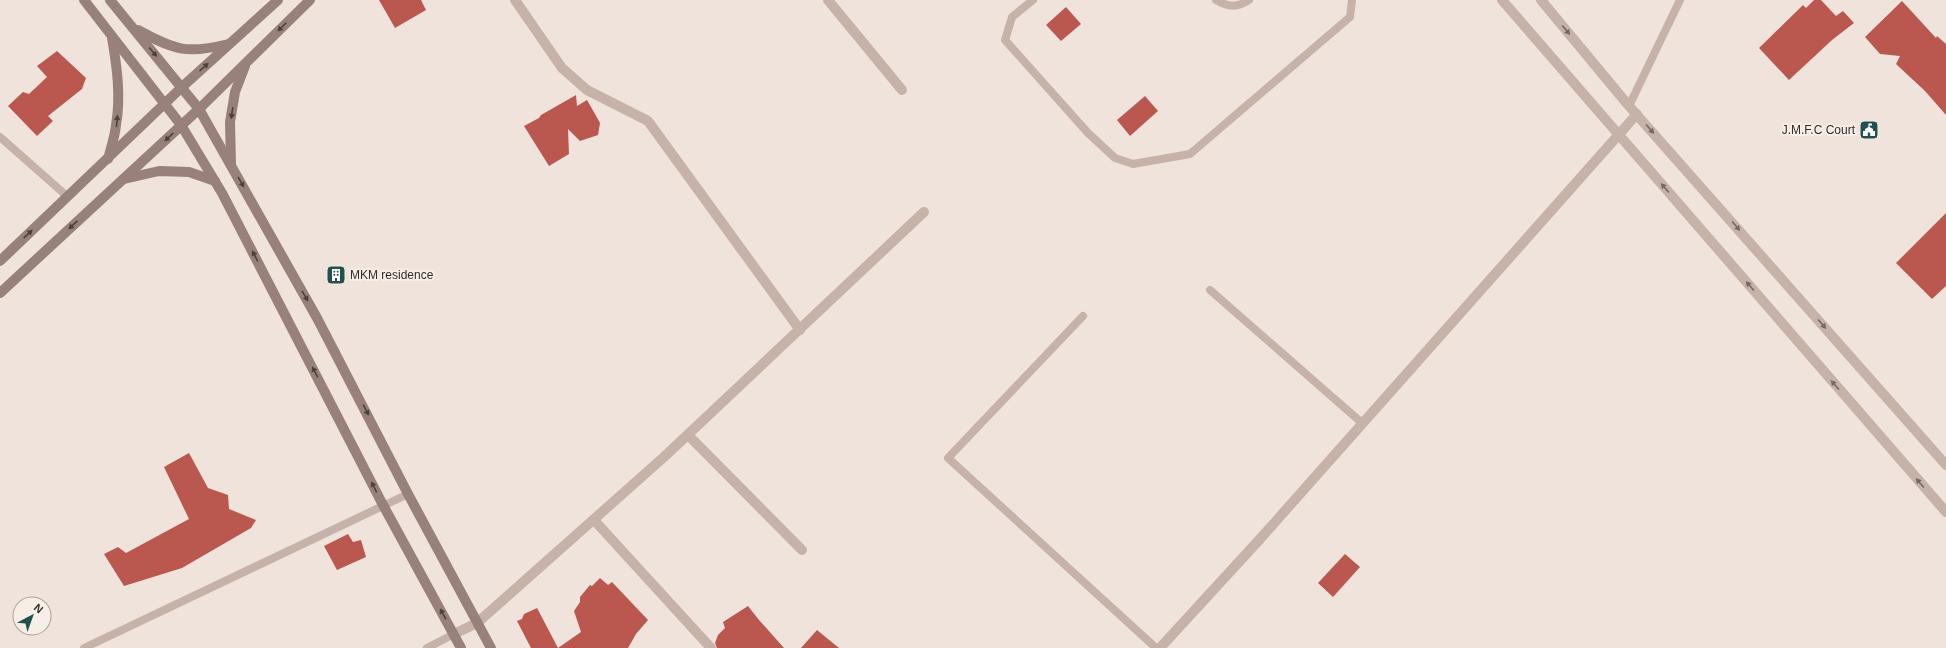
<svg xmlns="http://www.w3.org/2000/svg" width="1946" height="648" font-family="Helvetica,sans-serif">
<style>
.building{fill:#ba5850}
.lines{fill:none;stroke-linecap:round;stroke-linejoin:round}
.service{stroke:#c6b2a9;stroke-width:8}
.minor{stroke:#c6b2a9;stroke-width:10}
.tertiary{stroke:#c6b2a9;stroke-width:10}
.secondary{stroke:#99817b;stroke-width:10}
.oneway{fill:#4d403d}
.oneway2{fill:#766762}
.labels{text-anchor:middle;dominant-baseline:central;stroke-width:4;stroke-linejoin:round;paint-order:stroke}
.poi-label{font-size:12px;fill:#342a28;stroke:#f7eee8;text-anchor:end}
</style>
<rect width="100%" height="100%" fill="#efe3dc"/>
<g class="building">
<polygon points="379,0 421,0 426,10 395,28"/>
<polygon points="1814,0 1821,0 1836,16 1843,11 1854,23 1832,40 1789,80 1759,48 1803,5 1806,8"/>
<polygon points="1902,1 1936,38 1937,36 1946,44 1946,115 1925,91 1896,64 1900,56 1880,54 1865,37"/>
<polygon points="1066,7 1081,24 1061,41 1046,25"/>
<polygon points="57,51 86,78 82,89 48,116 53,121 37,136 8,106 23,92 29,94 47,77 37,66"/>
<polygon points="576,95 577,106 587,100 595,114 600,123 598,135 580,141 568,129 569,154 549,166 524,126 539,118 541,115"/>
<polygon points="1145,96 1158,111 1130,136 1117,120"/>
<polygon points="1946,213 1946,286 1932,299 1896,263"/>
<polygon points="189,453 208,488 228,495 229,509 256,520 251,528 182,568 124,586 104,554 118,547 126,553 189,519 164,467"/>
<polygon points="348,534 353,542 361,540 366,557 337,570 324,546"/>
<polygon points="1345,554 1360,567 1333,597 1318,583"/>
<polygon points="600,578 608,585 612,582 648,620 636,634 628,648 531,648 517,621 522,619 524,614 537,608 558,648 581,632 574,611 580,602 580,597 590,585 592,586"/>
<polygon points="748,606 759,620 784,648 717,648 715,643 718,635 725,628 723,622"/>
<polygon points="817,630 839,648 801,648"/>
</g>
<g class="lines">
<g class="service">
<polyline points="1033,0 1012,17 1005,40 1088,133 1115,158 1133,164 1190,154 1350,17 1352,0"/>
<path d="M1216 0C1228 7 1237 8 1249 0"/>
<polyline points="1629,106 1680,0"/>
<polyline points="0,137 68,197"/>
<polyline points="1210,290 1362,423"/>
<polyline points="1083,316 948,458 1156,648"/>
<polyline points="84,648 408,494"/>
<polyline points="427,648 454,634"/>
</g>
<g class="minor">
<polyline points="515,0 562,68 587,90 648,121 800,330"/>
<polyline points="828,0 902,90"/>
<polyline points="688,435 802,550"/>
<polyline points="594,520 711,648"/>
<polyline points="454,634 477,623 664,457 924,212"/>
</g>
<g class="tertiary">
<polyline points="1502,0 1946,512"/>
<polyline points="1541,0 1629,106 1946,465"/>
<polyline points="1160,648 1260,539 1637,114"/>
</g>
<g class="secondary">
<polyline points="84,0 181,125 222,193 383,505 461,648"/>
<polyline points="110,0 199,109 317,318 408,494 491,648"/>
<path d="M138 30C176 51 187 54 229 44"/>
<path d="M108 159C111 148 115 136 116 125 121 96 117 67 112 38"/>
<polyline points="231,164 230,122 235,92 245,66"/>
<polyline points="124,179 159,171 189,172 215,181"/>
<polyline points="0,261 182,87 278,0"/>
<polyline points="0,293 199,109 310,0"/>
</g>
</g>
<defs><path id="oneway-solid" d="M-6-.8H1V-3.2L6.5 0L1 3.2V.8H-6Z"/></defs>
<g class="oneway">
<use href="#oneway-solid" transform="translate(282 27) rotate(135)"/>
<use href="#oneway-solid" transform="translate(153 52) rotate(50)"/>
<use href="#oneway-solid" transform="translate(204 67) rotate(-42)"/>
<use href="#oneway-solid" transform="translate(232 113) rotate(99)"/>
<use href="#oneway-solid" transform="translate(117 121) rotate(-85)"/>
<use href="#oneway-solid" transform="translate(169 137) rotate(137)"/>
<use href="#oneway-solid" transform="translate(241 182) rotate(60)"/>
<use href="#oneway-solid" transform="translate(73 225) rotate(137)"/>
<use href="#oneway-solid" transform="translate(28 234) rotate(-43)"/>
<use href="#oneway-solid" transform="translate(255 256) rotate(-117)"/>
<use href="#oneway-solid" transform="translate(305 296) rotate(60)"/>
<use href="#oneway-solid" transform="translate(315 372) rotate(-117)"/>
<use href="#oneway-solid" transform="translate(366 410) rotate(62)"/>
<use href="#oneway-solid" transform="translate(374 487) rotate(-117)"/>
<use href="#oneway-solid" transform="translate(443 614) rotate(-119)"/>
</g>
<g class="oneway2">
<use href="#oneway-solid" transform="translate(1566 30) rotate(50)"/>
<use href="#oneway-solid" transform="translate(1650 129) rotate(49)"/>
<use href="#oneway-solid" transform="translate(1665 188) rotate(-131)"/>
<use href="#oneway-solid" transform="translate(1736 226) rotate(49)"/>
<use href="#oneway-solid" transform="translate(1750 286) rotate(-131)"/>
<use href="#oneway-solid" transform="translate(1822 324) rotate(49)"/>
<use href="#oneway-solid" transform="translate(1835 385) rotate(-131)"/>
<use href="#oneway-solid" transform="translate(1920 483) rotate(-131)"/>
</g>
<defs>
<symbol id="civic-square" viewBox="-11 -11 22 22"><rect x="-9" y="-9" width="18" height="18" rx="4" fill="#22514d" stroke="#f7eee8"/><path d="M-.6-6.5H3V-4.5H.6V-3L4-1V1h2V6H-6V1h2V-1L-.6-3ZM-1.2 2.5V6h2.4V2.5Z" fill="#fff"/></symbol>
<symbol id="building-square" viewBox="-11 -11 22 22"><rect x="-9" y="-9" width="18" height="18" rx="4" fill="#22514d" stroke="#f7eee8"/><path d="M-4-6H4V6H1V3H-1V6H-4ZM-2.5-4.3h1.7v1.8h-1.7ZM.8-4.3h1.7v1.8H.8ZM-2.5-1h1.7V.8h-1.7ZM.8-1h1.7V.8H.8Z" fill="#fff"/></symbol>
</defs>
<g fill-rule="evenodd">
<use href="#civic-square" x="1858" y="119" width="22" height="22"/>
<use href="#building-square" x="325" y="264" width="22" height="22"/>
</g>
<g class="labels">
<g class="poi-label">
<text x="1855" y="130">J.M.F.C Court</text>
<text x="350" y="275" text-anchor="start">MKM residence</text>
</g>
</g>
<g transform="translate(32 616) rotate(41)"><circle r="19" fill="#f7eee8" stroke="#a9a09b"/>
<path d="M0-3L7 15L0 10L-7 15Z" fill="#22514d"/>
<text y="-6" font-size="11" font-weight="bold" text-anchor="middle" fill="#342a28">N</text>
</g>
</svg>
